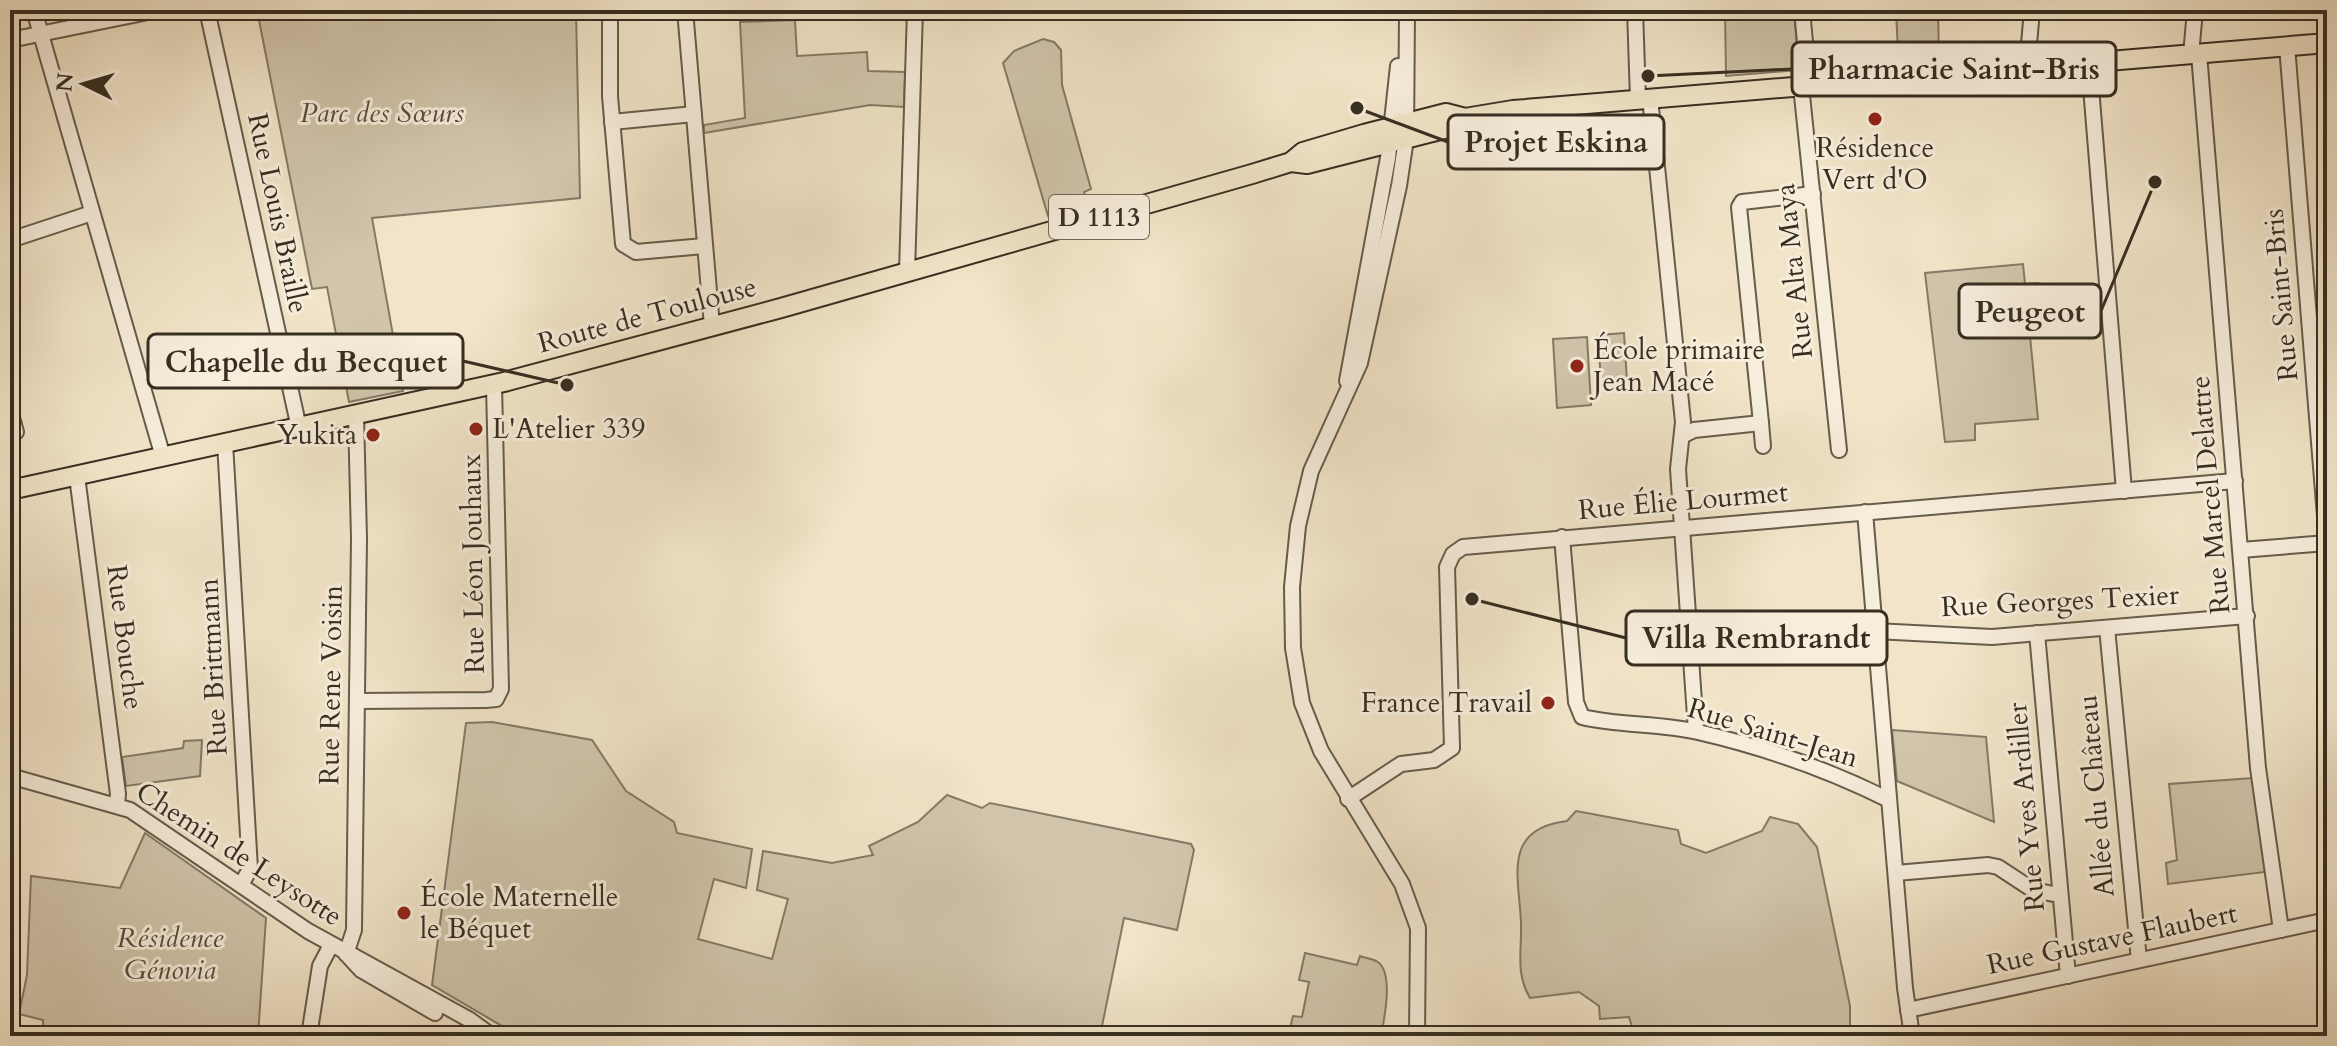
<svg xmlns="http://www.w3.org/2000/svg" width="2337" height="1046" font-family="Cardo,serif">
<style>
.green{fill:#d1c5ac;stroke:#847a66;stroke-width:2}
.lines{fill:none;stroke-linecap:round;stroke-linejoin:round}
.minor-casing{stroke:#665c4b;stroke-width:18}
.major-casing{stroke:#372e21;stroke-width:22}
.minor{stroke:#f6eddb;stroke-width:14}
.major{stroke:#f1e4c8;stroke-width:18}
.poi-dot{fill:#8f2418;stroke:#f6eddb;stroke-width:3}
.labels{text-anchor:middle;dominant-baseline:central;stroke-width:6;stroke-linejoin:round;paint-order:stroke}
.shield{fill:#f6eddb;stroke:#706759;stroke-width:2}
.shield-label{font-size:26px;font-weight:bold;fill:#372e21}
.park-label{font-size:28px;font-style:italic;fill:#564c3d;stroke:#f6eddb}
.poi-label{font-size:28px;fill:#372e21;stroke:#f6eddb;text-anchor:start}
.street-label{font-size:28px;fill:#372e21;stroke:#f6eddb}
.leader{fill:none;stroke:#372e21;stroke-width:3}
.callout-dot{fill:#372e21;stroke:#f6eddb;stroke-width:3}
.callout{fill:#f6eddb;stroke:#372e21;stroke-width:3}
.callout-label{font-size:30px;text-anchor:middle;font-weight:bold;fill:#372e21}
</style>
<rect width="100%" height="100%" fill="#f1e4c8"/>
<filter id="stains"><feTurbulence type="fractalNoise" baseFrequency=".0025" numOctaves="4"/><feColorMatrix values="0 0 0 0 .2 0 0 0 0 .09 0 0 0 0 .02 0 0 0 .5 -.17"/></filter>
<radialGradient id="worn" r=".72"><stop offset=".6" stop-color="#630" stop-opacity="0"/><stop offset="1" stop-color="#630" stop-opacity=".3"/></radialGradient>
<g class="green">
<polygon points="257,10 576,11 580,198 372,218 403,391 349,402 327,287 312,289"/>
<polygon points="1725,10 1794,10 1799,70 1726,76"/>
<polygon points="1896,10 1938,10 1939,56 1903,59 1898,52"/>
<polygon points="795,20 797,56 867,52 868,71 905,72 904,107 870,105 704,133 704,125 745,118 740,22"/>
<polygon points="1043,39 1054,42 1061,50 1062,85 1091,189 1084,192 1088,205 1048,216 1003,63 1014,51"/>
<polygon points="2023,264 2025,284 2038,283 2039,298 2102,291 2104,309 2028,315 2038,419 1975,424 1975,440 1945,442 1925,273"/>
<polygon points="1624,333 1627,381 1601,383 1598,335"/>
<polygon points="1587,337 1591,405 1557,408 1553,339"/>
<polygon points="492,722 592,740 626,791 674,822 677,833 752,849 746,888 714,879 698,939 772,959 788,899 757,890 763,851 832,863 873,855 869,846 918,822 947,795 982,808 990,803 1191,844 1194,850 1177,930 1124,918 1100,1036 519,1036 432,985 466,723"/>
<polygon points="1892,730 1986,737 1994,822 1897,781"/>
<polygon points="202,740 200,776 126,786 122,757 183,748 184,741"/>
<polygon points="2253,778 2265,872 2168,884 2166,863 2177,860 2169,784"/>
<path d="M1576 811 1678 830 1681 844 1706 853 1762 831 1770 817 1798 824 1817 847 1850 1006V1036H1635L1629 1017 1600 1019 1599 1006 1579 992 1530 998C1515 973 1522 950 1521 924 1520 880 1500 829 1567 821Z"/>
<polygon points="145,833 266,918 258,1036 44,1036 43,1020 19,1014 27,975 31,876 120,888"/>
<path d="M1305 953 1357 965 1360 956C1365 958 1373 959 1378 962 1394 974 1384 1020 1381 1036H1288L1293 1016 1302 1017 1309 982 1299 980Z"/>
</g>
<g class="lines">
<defs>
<g id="minor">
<polyline points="34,10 163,457"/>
<polyline points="207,10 299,428"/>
<polyline points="610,10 610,96 623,244 636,252 704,246"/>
<polyline points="685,10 712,326"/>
<polyline points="1635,10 1638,99"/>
<polyline points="1802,10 1809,85"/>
<polyline points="1407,11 1406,139 1399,186 1360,363 1311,471 1298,526 1292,587 1293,648 1302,703 1321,751 1402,884 1418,928 1417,1036"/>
<polyline points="10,40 158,10"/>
<polyline points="2287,46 2327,541"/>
<polyline points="2199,54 2258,768 2281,930"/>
<polyline points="2191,55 2195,10"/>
<polyline points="2089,63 2124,491"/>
<polyline points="2027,67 2032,10"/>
<polyline points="1801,86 1839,450"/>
<polyline points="1650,98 1683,422 1678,469 1696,731"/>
<polyline points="612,122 694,114"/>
<polyline points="10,240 92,213"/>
<polyline points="907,272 915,10"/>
<polyline points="1347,381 1388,158 1398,66"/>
<polyline points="10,410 16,432"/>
<polyline points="1761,423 1763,446"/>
<polyline points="1682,436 1694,430 1761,423 1739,207 1742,202 1813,194"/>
<polyline points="225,443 250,869 241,885"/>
<polyline points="77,476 118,794 117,804"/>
<polyline points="1865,512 1905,988 1912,1036"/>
<path d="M1562 537 1576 702 1582 717C1620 726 1660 723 1698 732 1763 747 1829 770 1889 800"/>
<polyline points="2241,550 2327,543"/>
<polyline points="2107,628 2139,960"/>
<polyline points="1875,631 1992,637 2247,616"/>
<polyline points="2037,633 2068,976"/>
<polyline points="357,701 486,700 496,699 501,689 494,385"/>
<polyline points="10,776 130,810 308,931 470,1020 492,1036"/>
<polyline points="1348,799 1401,764 1434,760 1452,748 1447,567 1453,554 1463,547 2235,481"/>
<polyline points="1896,873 1988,865 1998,867 2033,890 2059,895"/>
<polyline points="346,954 354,930 359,538 356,416"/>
<polyline points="349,957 361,970 435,1013"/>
<polyline points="1908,1010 2327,920"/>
<polyline points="10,1027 21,1036"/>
<polyline points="309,1036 320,966 331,945"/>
</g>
<g id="major">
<polyline points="1291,162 1307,164 1448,128 1465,118 1513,110 2327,43"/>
<polyline points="10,490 504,382 781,308 1252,174 1291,162 1303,152 1364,134 1446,113 1465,118"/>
</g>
</defs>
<use href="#minor" class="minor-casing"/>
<use href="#major" class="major-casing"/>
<use href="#minor" class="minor"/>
<use href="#major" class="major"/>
</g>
<g class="poi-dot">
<circle cx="1875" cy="119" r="8"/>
<circle cx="1577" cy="366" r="8"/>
<circle cx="476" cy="429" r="8"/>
<circle cx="373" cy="435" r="8"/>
<circle cx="1548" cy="703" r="8"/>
<circle cx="404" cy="913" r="8"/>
</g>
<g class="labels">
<rect class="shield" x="1049" y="195" width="100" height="44" rx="6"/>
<g class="shield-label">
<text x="1099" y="217">D 1113</text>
</g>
<g class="park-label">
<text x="382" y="113">Parc des Sœurs</text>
<text x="170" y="938">Résidence<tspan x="170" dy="32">Génovia</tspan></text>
</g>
<g class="poi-label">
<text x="1875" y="148" text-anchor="middle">Résidence<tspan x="1875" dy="32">Vert d'O</tspan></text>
<text x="1593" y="350">École primaire<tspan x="1593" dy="32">Jean Macé</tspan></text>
<text x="492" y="429">L'Atelier 339</text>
<text x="357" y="435" text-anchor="end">Yukita</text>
<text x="1532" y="703" text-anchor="end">France Travail</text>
<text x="420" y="897">École Maternelle<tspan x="420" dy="32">le Béquet</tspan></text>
</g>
<g class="street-label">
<text transform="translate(278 213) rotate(78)">Rue Louis Braille</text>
<text transform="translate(1794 271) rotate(-96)">Rue Alta Maya</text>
<text transform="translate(2281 295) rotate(-95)">Rue Saint-Bris</text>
<text transform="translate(647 315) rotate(-15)">Route de Toulouse</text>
<text transform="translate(2210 495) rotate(-95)">Rue Marcel Delattre</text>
<text transform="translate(1683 501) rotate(-5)">Rue Élie Lourmet</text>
<text transform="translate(473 564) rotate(-91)">Rue Léon Jouhaux</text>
<text transform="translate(2060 601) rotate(-3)">Rue Georges Texier</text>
<text transform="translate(125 637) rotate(83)">Rue Bouche</text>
<text transform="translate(213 667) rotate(-93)">Rue Brittmann</text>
<text transform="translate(331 685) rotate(-89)">Rue Rene Voisin</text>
<text transform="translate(1773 733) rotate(17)">Rue Saint-Jean</text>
<text transform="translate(2096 796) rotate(-95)">Allée du Château</text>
<text transform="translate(2026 807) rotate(-95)">Rue Yves Ardiller</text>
<text transform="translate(239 854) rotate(33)">Chemin de Leysotte</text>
<text transform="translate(2112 939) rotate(-12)">Rue Gustave Flaubert</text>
</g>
</g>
<path class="leader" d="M1648 76L1792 69M1357 108L1448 142M2155 182L2101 311M567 385L463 361M1472 599L1626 638"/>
<g class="callout-dot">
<circle cx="1648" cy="76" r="8"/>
<circle cx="1357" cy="108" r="8"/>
<circle cx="2155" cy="182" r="8"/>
<circle cx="567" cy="385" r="8"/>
<circle cx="1472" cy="599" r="8"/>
</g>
<g class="callout">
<rect x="1792" y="42" width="324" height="54" rx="8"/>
<rect x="1448" y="115" width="216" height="54" rx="8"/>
<rect x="1959" y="284" width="142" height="54" rx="8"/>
<rect x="148" y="334" width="315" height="54" rx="8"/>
<rect x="1626" y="611" width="261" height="54" rx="8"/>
</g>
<g class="callout-label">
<text x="1954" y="79">Pharmacie Saint-Bris</text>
<text x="1556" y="152">Projet Eskina</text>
<text x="2030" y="322">Peugeot</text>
<text x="306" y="372">Chapelle du Becquet</text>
<text x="1756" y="648">Villa Rembrandt</text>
</g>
<rect width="2337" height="1046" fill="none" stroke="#f1e4c8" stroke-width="40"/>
<rect x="12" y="12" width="2313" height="1022" fill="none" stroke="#372e21" stroke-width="4"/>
<rect x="20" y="20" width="2297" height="1006" fill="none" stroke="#372e21" stroke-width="2"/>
<g transform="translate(84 84) rotate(275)" stroke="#f6eddb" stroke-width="6" paint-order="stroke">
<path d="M0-6L14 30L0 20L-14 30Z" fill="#372e21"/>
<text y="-12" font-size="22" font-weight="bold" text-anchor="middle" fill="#372e21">N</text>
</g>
<rect width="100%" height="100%" filter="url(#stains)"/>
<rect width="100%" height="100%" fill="url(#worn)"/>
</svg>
